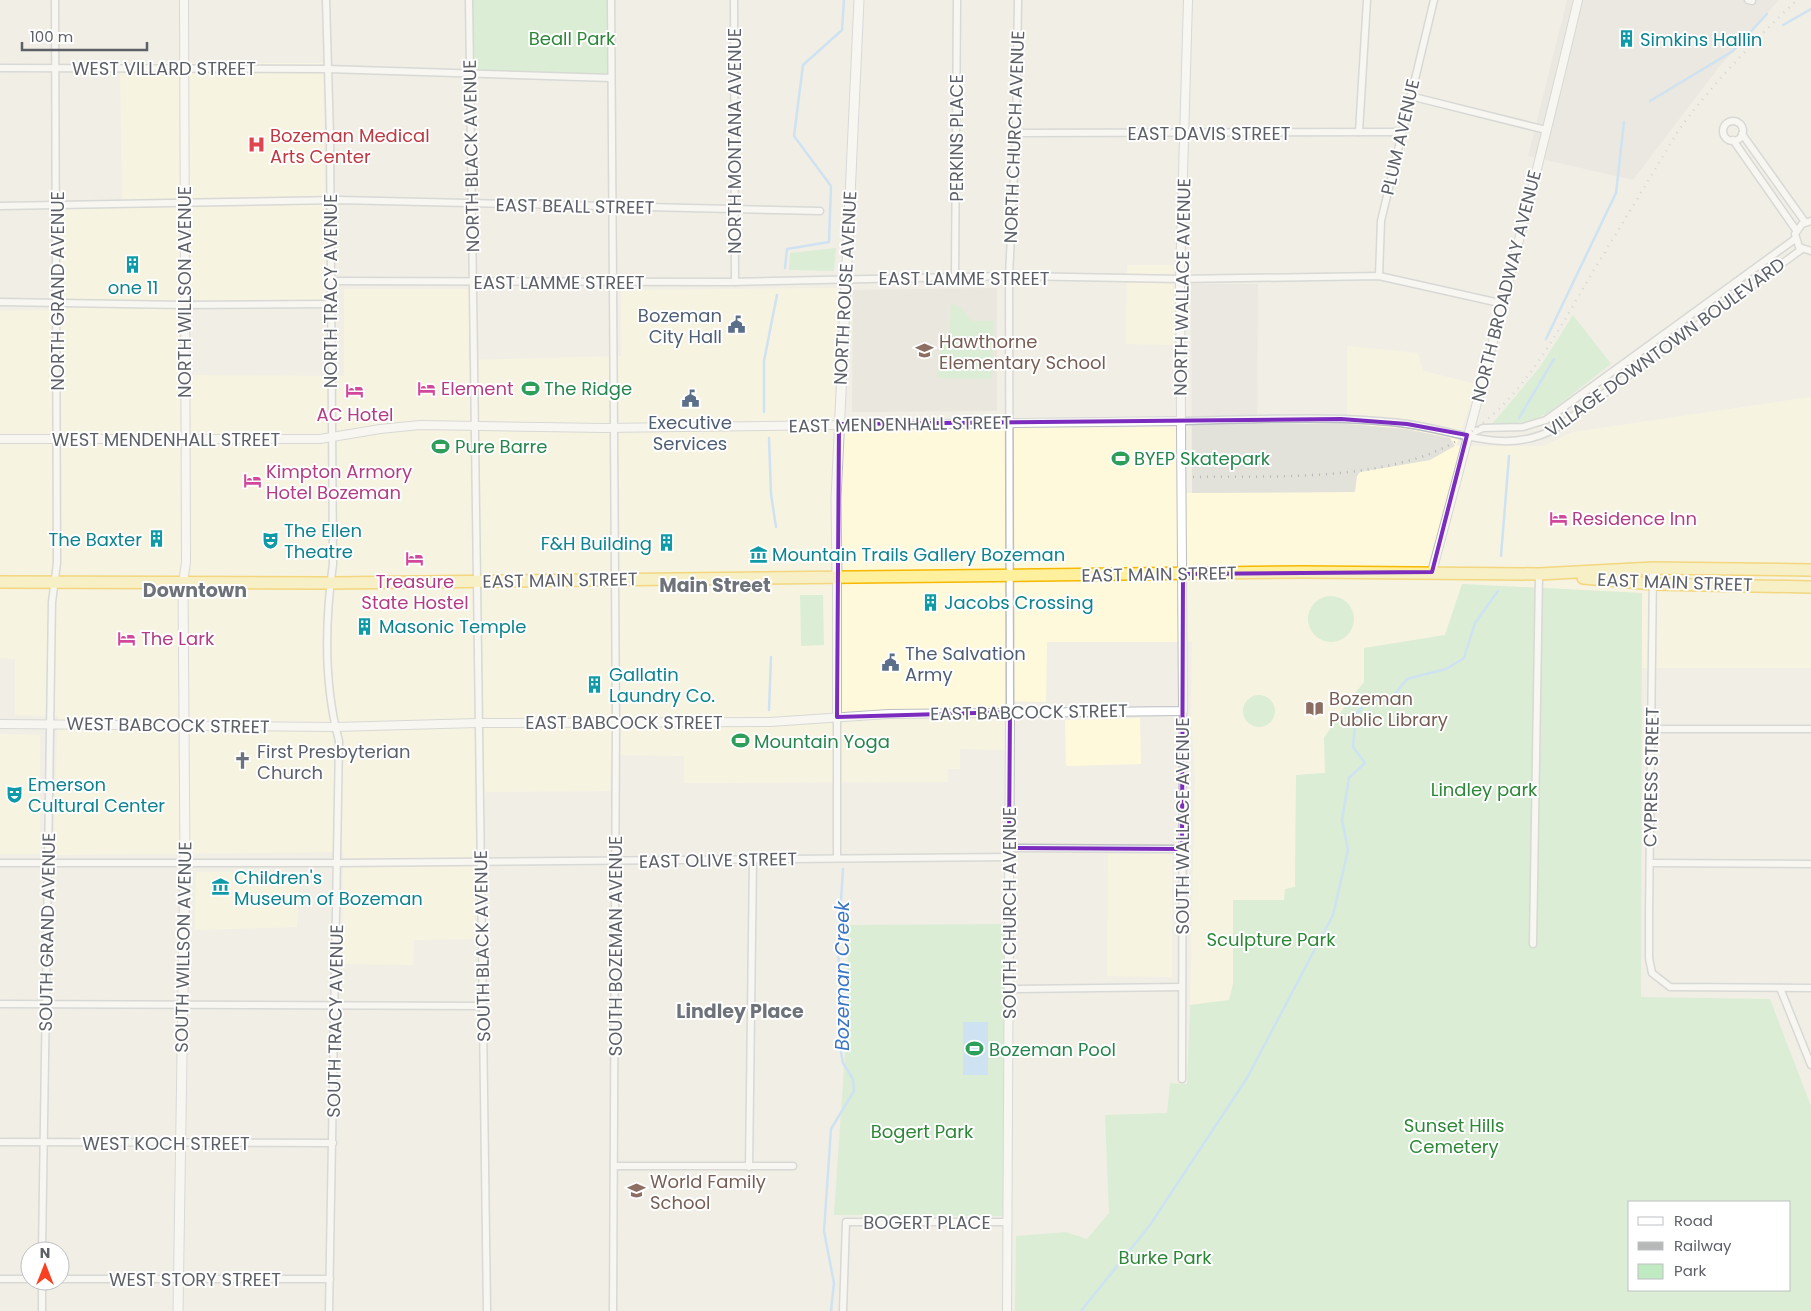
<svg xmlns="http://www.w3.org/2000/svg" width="1811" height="1311" font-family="Poppins,sans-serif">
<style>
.commercial{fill:#fff9dc}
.industrial{fill:#e2e1da}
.education{fill:#e1ded4}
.green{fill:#c0ebc2;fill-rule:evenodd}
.water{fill:#a7d3ff}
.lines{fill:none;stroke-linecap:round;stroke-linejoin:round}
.stream{stroke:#a7d3ff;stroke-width:2.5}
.minor-casing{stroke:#babdc2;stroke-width:9}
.tertiary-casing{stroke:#babdc2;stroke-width:10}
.secondary-casing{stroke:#bbbec5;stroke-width:11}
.trunk-casing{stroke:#f6b800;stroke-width:14}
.minor{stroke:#fff;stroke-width:6}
.tertiary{stroke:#fff;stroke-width:8}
.secondary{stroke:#fff;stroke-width:9}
.trunk{stroke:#fff09d;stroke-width:11}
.rail{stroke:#b7b8b8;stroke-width:2.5;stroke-dasharray:1 6;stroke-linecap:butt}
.marked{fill:none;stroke:#7b2cbf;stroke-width:4;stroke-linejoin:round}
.labels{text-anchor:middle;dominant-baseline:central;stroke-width:4;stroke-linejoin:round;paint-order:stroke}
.park-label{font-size:18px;fill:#2c8736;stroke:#fff}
.culture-label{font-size:18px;fill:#0d838f;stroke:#fff;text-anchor:start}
.street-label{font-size:18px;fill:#5d6167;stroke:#fff}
.health-label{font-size:18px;fill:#be3a42;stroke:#fff;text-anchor:start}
.service-label{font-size:18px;fill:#4e5e75;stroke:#fff;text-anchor:end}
.education-label{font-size:18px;fill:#785e54;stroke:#fff;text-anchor:start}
.hotel-label{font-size:18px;fill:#b23c85;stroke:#fff;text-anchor:start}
.leisure-label{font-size:18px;fill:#27864d;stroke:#fff;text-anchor:start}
.worship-label{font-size:18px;fill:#5b616d;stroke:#fff;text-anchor:start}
.neighbourhood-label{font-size:19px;font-weight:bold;fill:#6e737a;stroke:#fff}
.water-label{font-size:19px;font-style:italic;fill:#3a76c6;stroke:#fff}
</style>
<rect width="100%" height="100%" fill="#f1efe5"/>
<g class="commercial">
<polygon points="120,63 323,63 327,300 179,302 179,375 344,376 344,289 470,289 468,360 621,356 621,290 838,288 834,429 1176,427 1179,493 1354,492 1357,476 1360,472 1430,460 1450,438 1406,429 1347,424 1347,346 1418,353 1423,371 1477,384 1456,446 1544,446 1573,432 1811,397 1811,668 1642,668 1642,593 1462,584 1445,635 1365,648 1364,682 1324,738 1325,773 1296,775 1295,888 1285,900 1233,900 1233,984 1229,1000 1190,1005 1195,778 1191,716 1192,642 1047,642 1046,702 1008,701 1008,750 960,749 960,769 948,769 948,782 684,783 684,756 611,755 610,791 486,792 474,870 475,939 414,940 413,965 343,964 343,852 53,855 58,716 15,715 15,659 0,658 0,311 61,310 61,209 122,208"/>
<polygon points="1127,265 1173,265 1174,345 1126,344"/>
<polygon points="1140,718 1141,764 1066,766 1065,720"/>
<polygon points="0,734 40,735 40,854 0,854"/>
<polygon points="1108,854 1172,854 1172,977 1107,976"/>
<polygon points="196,872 300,872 297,927 195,930"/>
</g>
<g class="industrial">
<polygon points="1567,0 1779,0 1719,67 1633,180 1528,156"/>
<polygon points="1191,284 1258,284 1257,424 1347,424 1406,429 1450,438 1455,446 1430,460 1360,472 1357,476 1355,492 1192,493"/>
</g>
<polygon class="education" points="997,288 997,411 852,412 853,290"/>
<g class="green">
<polygon points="469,0 611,0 611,78 471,73"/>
<polygon points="836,248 834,271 789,270 790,253"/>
<polygon points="951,303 961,308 972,321 993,321 992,379 937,378 937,358 950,329"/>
<polygon points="1573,315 1611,364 1548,413 1529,422 1492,424 1540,367"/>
<path d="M1462 584 1642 593 1641 997 1770 999 1811 1106V1311H1015L1016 1236 1066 1232 1087 1239 1109 1213 1105 1115 1167 1113 1170 1083 1187 1084 1190 1005 1229 1000 1233 984V900H1284L1285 889 1295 887 1296 775 1325 773 1324 738 1346 704 1364 682V648L1445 635ZM1630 1202H1790V1290H1630Z"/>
<polygon points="800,595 823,595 824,645 801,646"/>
<circle cx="1331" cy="619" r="23"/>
<circle cx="1259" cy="711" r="16"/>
<polygon points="1004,924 1003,1216 834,1215 847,1023 848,925"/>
</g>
<rect class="water" x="963" y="1022" width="25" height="53"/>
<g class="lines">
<g class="stream">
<polyline points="1783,25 1811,9"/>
<polyline points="1650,101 1733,51 1767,14"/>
<polyline points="785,268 787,249 829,242 831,186 794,136 803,65 842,30 844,0"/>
<polyline points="1546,339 1616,193 1624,122"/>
<polyline points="764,412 764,361 777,295"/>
<polyline points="1519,418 1554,359"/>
<polyline points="769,438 771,494 776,527"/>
<polyline points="1501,556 1509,456"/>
<polyline points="769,710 771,657"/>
<polyline points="831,1311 834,1283 824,1231 831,1129 854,1091 853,1079 843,1063 841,1052 845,1013 840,985 838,948 843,869"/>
<polyline points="1081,1311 1150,1225 1247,1078 1333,915 1348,850 1342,820 1349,778 1365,763 1353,747 1356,714 1368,702 1394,695 1407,679 1446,669 1464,658 1475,623 1498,591"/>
</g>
<defs>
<g id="minor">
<path d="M326 0 330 136 333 564C325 621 324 685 339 741L329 1311"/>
<polyline points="469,0 487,1311"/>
<polyline points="611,0 616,723 613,1311"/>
<polyline points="734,0 735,282"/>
<polyline points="1748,0 1752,1"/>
<polyline points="0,68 327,69 611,78"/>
<polyline points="1410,96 1546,130"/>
<circle cx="1733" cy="131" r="10"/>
<polyline points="1359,132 1367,0"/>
<polyline points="1016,133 1402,132"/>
<polyline points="1742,134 1805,222"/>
<polyline points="1733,140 1796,230"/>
<polyline points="0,206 339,200 820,211"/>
<polyline points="1811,221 1802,224 1795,234 1799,247 1811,251"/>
<polyline points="1379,276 1381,221 1434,0"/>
<polyline points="955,277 957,0"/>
<polyline points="330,281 728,282 1009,276 1180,279 1379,276 1504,304"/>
<polyline points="0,302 184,305 330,304"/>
<path d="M1180 421C1234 420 1289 417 1343 419 1364 420 1386 421 1407 424 1460 431 1507 457 1558 427L1802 249"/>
<polyline points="1467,435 1483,428 1523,427 1546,420 1795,239"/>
<polyline points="1653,568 1649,916 1649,958 1652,973 1670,987 1811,988"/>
<polyline points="1010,712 1009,276 1016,133 1018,0"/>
<polyline points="837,717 837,858"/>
<polyline points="1652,729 1811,729"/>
<polyline points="1009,848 1182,849"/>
<polyline points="0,863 338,863 1009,857"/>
<polyline points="1650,863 1811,864"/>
<polyline points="1533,944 1539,574"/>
<polyline points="1780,988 1811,1065"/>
<polyline points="1008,989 1182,987"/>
<polyline points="0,1004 483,1006"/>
<polyline points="1182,1079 1183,711"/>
<polyline points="0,1142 333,1143"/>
<polyline points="614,1166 793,1166"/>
<polyline points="749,1167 753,859"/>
<polyline points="42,1251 52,602 57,563 55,0"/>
<polyline points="0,1279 30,1279"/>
<polyline points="60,1279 330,1279"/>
<polyline points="42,1311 42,1281"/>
<polyline points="843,1311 846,1222 1007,1222"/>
</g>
<g id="tertiary">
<polyline points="0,439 320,439 380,429 420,425 603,428 1180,421"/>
<path d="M1432 572C1483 382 1533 192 1578 0"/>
<polyline points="183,583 186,562 184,0"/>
<polyline points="837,717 837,577"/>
<polyline points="0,724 335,727 478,723 770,722 888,714 1183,711 1180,279 1188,0"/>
<polyline points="1007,1311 1010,712"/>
</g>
<g id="secondary">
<polyline points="837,577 836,499 839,436 859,0"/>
<polyline points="178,1311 185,863 183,583"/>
</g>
<g id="trunk">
<polyline points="1583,578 1653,584 1811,587"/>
<polyline points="0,582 330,583 1301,572 1539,574 1653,568 1811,570"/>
</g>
</defs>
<use href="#minor" class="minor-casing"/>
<use href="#tertiary" class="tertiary-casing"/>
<use href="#secondary" class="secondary-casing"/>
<use href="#trunk" class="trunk-casing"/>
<use href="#minor" class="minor"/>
<use href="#tertiary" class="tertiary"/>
<use href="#secondary" class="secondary"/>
<use href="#trunk" class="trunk"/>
<path class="rail" d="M1193 477C1267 476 1343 480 1415 459 1509 430 1547 349 1594 270 1622 224 1650 178 1678 131 1713 83 1754 41 1797 0"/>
</g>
<path d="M0 0H1811V1311H0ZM1341 419 1407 424 1467 435 1432 572 1183 574 1182 849 1009 848 1010 712 837 717 839 424Z" fill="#f1efe5" fill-opacity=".55" fill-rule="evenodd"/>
<path class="marked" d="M1341 419 1407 424 1467 435 1432 572 1183 574 1182 849 1009 848 1010 712 837 717 839 424Z"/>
<defs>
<symbol id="building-bare" viewBox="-9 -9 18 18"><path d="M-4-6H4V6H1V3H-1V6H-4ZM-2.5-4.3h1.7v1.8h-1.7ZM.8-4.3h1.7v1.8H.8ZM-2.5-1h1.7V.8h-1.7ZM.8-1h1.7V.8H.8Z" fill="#0f9aa8" stroke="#fff" stroke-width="2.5" paint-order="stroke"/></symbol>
<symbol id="hospital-bare" viewBox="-9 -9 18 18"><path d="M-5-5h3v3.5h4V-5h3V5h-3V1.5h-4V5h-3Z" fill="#e0444e" stroke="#fff" stroke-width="2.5" paint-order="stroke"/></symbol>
<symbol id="civic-bare" viewBox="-9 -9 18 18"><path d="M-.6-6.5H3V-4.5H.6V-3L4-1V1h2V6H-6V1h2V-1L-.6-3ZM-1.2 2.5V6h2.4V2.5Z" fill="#5c6f8a" stroke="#fff" stroke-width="2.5" paint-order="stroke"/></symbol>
<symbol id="school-bare" viewBox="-9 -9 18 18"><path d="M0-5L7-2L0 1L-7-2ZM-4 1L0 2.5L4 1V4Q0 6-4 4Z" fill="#8d6e63" stroke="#fff" stroke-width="2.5" paint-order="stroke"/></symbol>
<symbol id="hotel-bare" viewBox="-9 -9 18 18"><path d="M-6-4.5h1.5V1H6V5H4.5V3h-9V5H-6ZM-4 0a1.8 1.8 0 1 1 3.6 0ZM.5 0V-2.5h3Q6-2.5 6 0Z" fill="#d1479c" stroke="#fff" stroke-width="2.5" paint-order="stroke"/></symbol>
<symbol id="stadium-bare" viewBox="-9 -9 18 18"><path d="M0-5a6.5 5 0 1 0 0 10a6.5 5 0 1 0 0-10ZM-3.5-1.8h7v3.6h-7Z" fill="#2e9e5b" stroke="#fff" stroke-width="2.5" paint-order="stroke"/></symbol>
<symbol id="theatre-bare" viewBox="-9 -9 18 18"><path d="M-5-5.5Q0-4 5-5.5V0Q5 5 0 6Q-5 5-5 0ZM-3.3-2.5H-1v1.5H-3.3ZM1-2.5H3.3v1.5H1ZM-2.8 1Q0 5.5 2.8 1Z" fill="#0f9aa8" stroke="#fff" stroke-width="2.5" paint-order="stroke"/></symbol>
<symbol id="museum-bare" viewBox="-9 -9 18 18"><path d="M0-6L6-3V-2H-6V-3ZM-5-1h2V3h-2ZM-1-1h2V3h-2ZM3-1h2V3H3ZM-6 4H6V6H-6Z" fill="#0f9aa8" stroke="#fff" stroke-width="2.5" paint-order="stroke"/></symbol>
<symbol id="library-bare" viewBox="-9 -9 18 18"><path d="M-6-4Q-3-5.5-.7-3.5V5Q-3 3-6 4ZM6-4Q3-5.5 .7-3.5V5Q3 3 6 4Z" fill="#8d6e63" stroke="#fff" stroke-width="2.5" paint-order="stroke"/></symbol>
<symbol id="church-bare" viewBox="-9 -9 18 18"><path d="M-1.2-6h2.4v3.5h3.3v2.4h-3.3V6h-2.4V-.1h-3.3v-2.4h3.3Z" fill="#6b7280" stroke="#fff" stroke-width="2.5" paint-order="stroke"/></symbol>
</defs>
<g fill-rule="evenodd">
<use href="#building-bare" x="1614" y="26" width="25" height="25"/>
<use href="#hospital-bare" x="244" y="132" width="25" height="25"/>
<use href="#building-bare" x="120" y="252" width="25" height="25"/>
<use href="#civic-bare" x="724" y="312" width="25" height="25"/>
<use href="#school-bare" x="912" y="338" width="25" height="25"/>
<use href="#hotel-bare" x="414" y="376" width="25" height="25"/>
<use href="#stadium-bare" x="518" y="376" width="25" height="25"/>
<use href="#hotel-bare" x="342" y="378" width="25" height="25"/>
<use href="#civic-bare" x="678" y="386" width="25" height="25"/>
<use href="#stadium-bare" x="428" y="434" width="25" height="25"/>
<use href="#stadium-bare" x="1108" y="446" width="25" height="25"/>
<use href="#hotel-bare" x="240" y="468" width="25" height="25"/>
<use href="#hotel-bare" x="1546" y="506" width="25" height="25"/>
<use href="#building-bare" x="144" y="526" width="25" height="25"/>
<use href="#theatre-bare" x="258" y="528" width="25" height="25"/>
<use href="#building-bare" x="654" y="530" width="25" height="25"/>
<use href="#museum-bare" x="746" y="542" width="25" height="25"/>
<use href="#hotel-bare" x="402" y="546" width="25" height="25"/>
<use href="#building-bare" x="918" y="590" width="25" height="25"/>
<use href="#building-bare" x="352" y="614" width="25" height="25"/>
<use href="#hotel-bare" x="114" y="626" width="25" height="25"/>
<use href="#civic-bare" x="878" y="650" width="25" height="25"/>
<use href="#building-bare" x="582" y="672" width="25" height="25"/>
<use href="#library-bare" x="1302" y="696" width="25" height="25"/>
<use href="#stadium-bare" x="728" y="728" width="25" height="25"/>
<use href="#church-bare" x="230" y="748" width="25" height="25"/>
<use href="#theatre-bare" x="2" y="782" width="25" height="25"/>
<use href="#museum-bare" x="208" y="874" width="25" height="25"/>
<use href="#stadium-bare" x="962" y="1036" width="25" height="25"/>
<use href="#school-bare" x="624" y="1178" width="25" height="25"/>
</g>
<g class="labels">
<g class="park-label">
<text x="572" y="38">Beall Park</text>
<text x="1484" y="789">Lindley park</text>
<text x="1271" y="939">Sculpture Park</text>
<text x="1454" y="1125">Sunset Hills<tspan x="1454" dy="21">Cemetery</tspan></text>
<text x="922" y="1131">Bogert Park</text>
<text x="1165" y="1257">Burke Park</text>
</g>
<g class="culture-label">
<text x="1640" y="39">Simkins Hallin</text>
<text x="133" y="287" text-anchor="middle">one 11</text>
<text x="284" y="530">The Ellen<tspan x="284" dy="21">Theatre</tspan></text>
<text x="142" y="539" text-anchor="end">The Baxter</text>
<text x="652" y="543" text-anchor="end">F&amp;H Building</text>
<text x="772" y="554">Mountain Trails Gallery Bozeman</text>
<text x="944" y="602">Jacobs Crossing</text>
<text x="379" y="626">Masonic Temple</text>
<text x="609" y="674">Gallatin<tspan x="609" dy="21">Laundry Co.</tspan></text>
<text x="28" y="784">Emerson<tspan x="28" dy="21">Cultural Center</tspan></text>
<text x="234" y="877">Children's<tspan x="234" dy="21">Museum of Bozeman</tspan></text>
</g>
<g class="street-label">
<text x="164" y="68">WEST VILLARD STREET</text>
<text x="1209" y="133">EAST DAVIS STREET</text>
<text transform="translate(1014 137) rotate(-88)">NORTH CHURCH AVENUE</text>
<text transform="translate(1400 137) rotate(-77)">PLUM AVENUE</text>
<text transform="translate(956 138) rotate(-90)">PERKINS PLACE</text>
<text transform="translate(734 141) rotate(-90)">NORTH MONTANA AVENUE</text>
<text transform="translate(471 156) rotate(-91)">NORTH BLACK AVENUE</text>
<text transform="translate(575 206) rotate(1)">EAST BEALL STREET</text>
<text x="964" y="278">EAST LAMME STREET</text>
<text x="559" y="282">EAST LAMME STREET</text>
<text transform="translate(1506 286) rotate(-76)">NORTH BROADWAY AVENUE</text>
<text transform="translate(1182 287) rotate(-89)">NORTH WALLACE AVENUE</text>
<text transform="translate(845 288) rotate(-87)">NORTH ROUSE AVENUE</text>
<text transform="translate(57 291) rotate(-90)">NORTH GRAND AVENUE</text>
<text transform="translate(330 291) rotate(-90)">NORTH TRACY AVENUE</text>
<text transform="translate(184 292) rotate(-90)">NORTH WILLSON AVENUE</text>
<text transform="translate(1665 347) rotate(-36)">VILLAGE DOWNTOWN BOULEVARD</text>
<text transform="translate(900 424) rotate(-1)">EAST MENDENHALL STREET</text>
<text x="166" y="439">WEST MENDENHALL STREET</text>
<text transform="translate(1159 574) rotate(-1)">EAST MAIN STREET</text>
<text transform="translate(560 580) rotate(-1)">EAST MAIN STREET</text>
<text transform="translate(1675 582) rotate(2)">EAST MAIN STREET</text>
<text transform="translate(1029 712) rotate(-1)">EAST BABCOCK STREET</text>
<text x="624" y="722">EAST BABCOCK STREET</text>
<text transform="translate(168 725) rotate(1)">WEST BABCOCK STREET</text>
<text transform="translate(1651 777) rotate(-89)">CYPRESS STREET</text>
<text transform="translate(1182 826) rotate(-90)">SOUTH WALLACE AVENUE</text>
<text transform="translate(718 860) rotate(-1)">EAST OLIVE STREET</text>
<text transform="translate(1009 913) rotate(-90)">SOUTH CHURCH AVENUE</text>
<text transform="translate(47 932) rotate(-89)">SOUTH GRAND AVENUE</text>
<text transform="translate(482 946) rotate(-91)">SOUTH BLACK AVENUE</text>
<text transform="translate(615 946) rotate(-90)">SOUTH BOZEMAN AVENUE</text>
<text transform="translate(183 947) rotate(-89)">SOUTH WILLSON AVENUE</text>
<text transform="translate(335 1021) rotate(-89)">SOUTH TRACY AVENUE</text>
<text x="166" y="1143">WEST KOCH STREET</text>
<text x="927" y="1222">BOGERT PLACE</text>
<text x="195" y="1279">WEST STORY STREET</text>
</g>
<g class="health-label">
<text x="270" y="135">Bozeman Medical<tspan x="270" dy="21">Arts Center</tspan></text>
</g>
<g class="service-label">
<text x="722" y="315">Bozeman<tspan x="722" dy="21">City Hall</tspan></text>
<text x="690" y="422" text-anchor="middle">Executive<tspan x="690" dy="21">Services</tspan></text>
<text x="905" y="653" text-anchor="start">The Salvation<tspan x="905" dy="21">Army</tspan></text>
</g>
<g class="education-label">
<text x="939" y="341">Hawthorne<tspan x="939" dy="21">Elementary School</tspan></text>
<text x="1329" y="698">Bozeman<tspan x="1329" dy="21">Public Library</tspan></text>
<text x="650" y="1181">World Family<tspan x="650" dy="21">School</tspan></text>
</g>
<g class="hotel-label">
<text x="441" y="388">Element</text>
<text x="355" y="414" text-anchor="middle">AC Hotel</text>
<text x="266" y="471">Kimpton Armory<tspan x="266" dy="21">Hotel Bozeman</tspan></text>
<text x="1572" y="518">Residence Inn</text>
<text x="415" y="581" text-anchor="middle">Treasure<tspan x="415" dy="21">State Hostel</tspan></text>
<text x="141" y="638">The Lark</text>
</g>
<g class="leisure-label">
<text x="544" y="388">The Ridge</text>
<text x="455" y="446">Pure Barre</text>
<text x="1134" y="458">BYEP Skatepark</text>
<text x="754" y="741">Mountain Yoga</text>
<text x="989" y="1049">Bozeman Pool</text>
</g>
<g class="worship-label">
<text x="257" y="751">First Presbyterian<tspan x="257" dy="21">Church</tspan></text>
</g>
<g class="neighbourhood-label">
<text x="715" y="585">Main Street</text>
<text x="195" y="590">Downtown</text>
<text x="740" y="1011">Lindley Place</text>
</g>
<g class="water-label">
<text transform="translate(842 976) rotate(-90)">Bozeman Creek</text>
</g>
</g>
<rect x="1628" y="1201" width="162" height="90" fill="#ffffff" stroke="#bec0c2"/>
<rect x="1638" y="1217" width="25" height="8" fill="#ffffff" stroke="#bec0c2"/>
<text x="1674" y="1226" font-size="15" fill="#5d6167">Road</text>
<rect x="1638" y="1242" width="25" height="8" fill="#b7b8b8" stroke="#bec0c2"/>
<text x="1674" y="1251" font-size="15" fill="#5d6167">Railway</text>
<rect x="1638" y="1264" width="25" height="15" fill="#c0ebc2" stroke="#bec0c2"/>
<text x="1674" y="1276" font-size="15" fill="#5d6167">Park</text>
<g transform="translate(45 1266)"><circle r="24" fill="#ffffff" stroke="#bec0c2"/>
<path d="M0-4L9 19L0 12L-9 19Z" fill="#fb4021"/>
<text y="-8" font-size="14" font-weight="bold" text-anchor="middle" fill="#5d6167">N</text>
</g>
<path d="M22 42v8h125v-8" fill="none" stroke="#5d6167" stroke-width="2.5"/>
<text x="30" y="42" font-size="15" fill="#5d6167" stroke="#ffffff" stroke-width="4" paint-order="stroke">100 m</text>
</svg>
